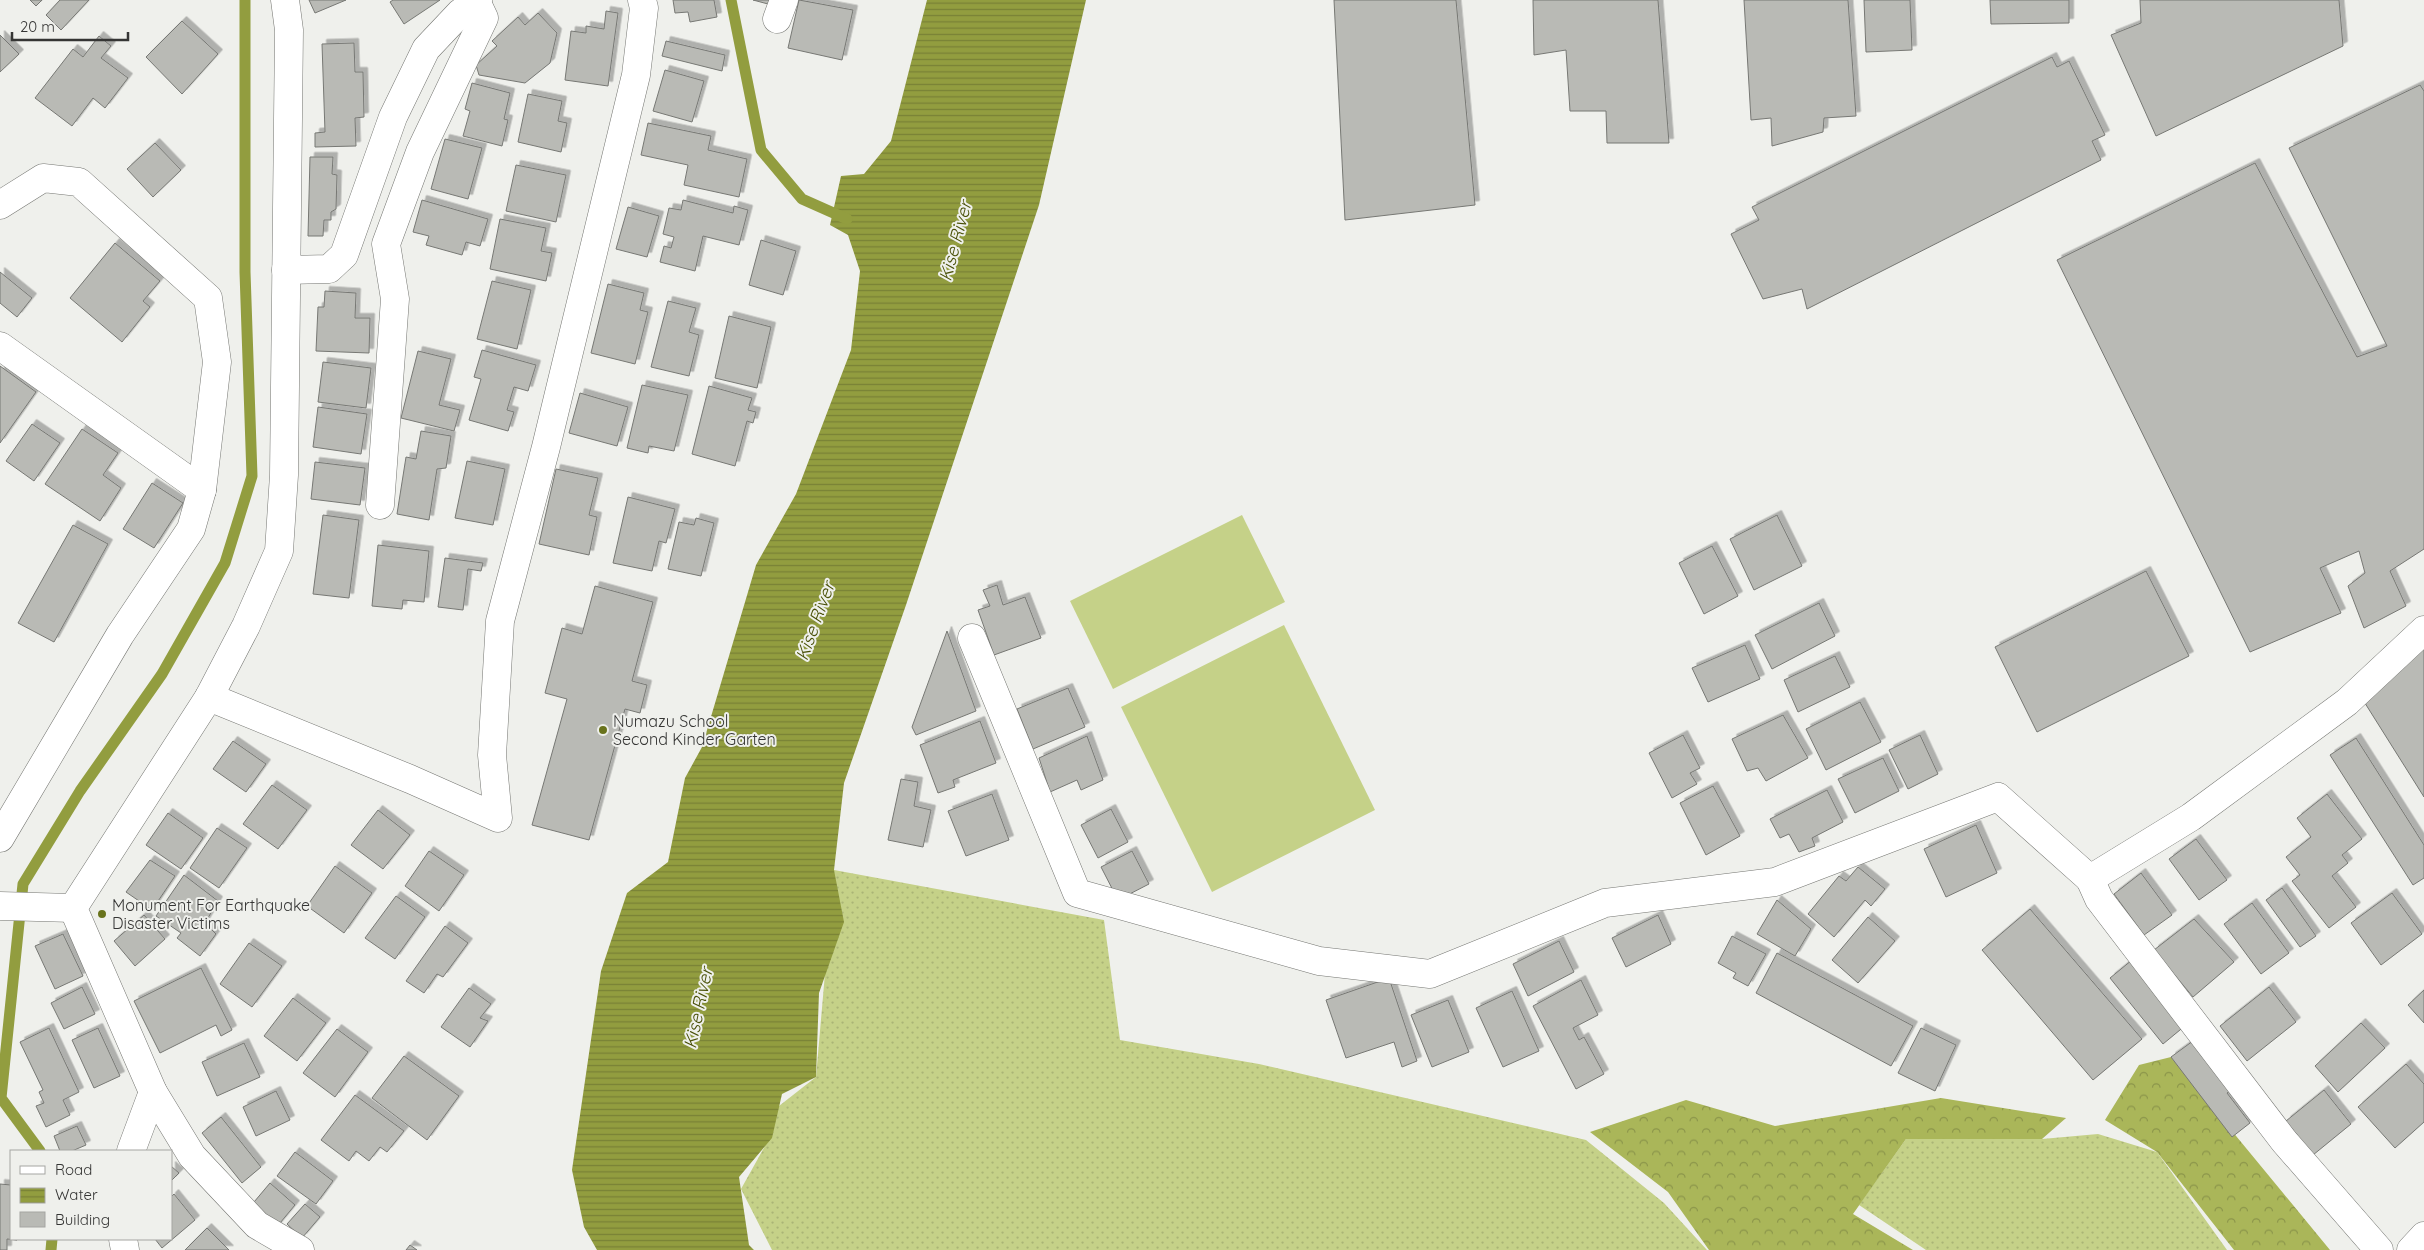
<svg xmlns="http://www.w3.org/2000/svg" width="2424" height="1250" font-family="Quicksand,sans-serif">
<style>
.grass{fill:url(#grass-dots)}
.forest{fill:url(#forest-crowns)}
.pitch{fill:#c5d188}
.water{fill:url(#water-rules)}
.lines{fill:none;stroke-linecap:round;stroke-linejoin:round}
.stream{stroke:#929d3f;stroke-width:11}
.building{fill:#b9bab5;stroke:#777874;filter:url(#shadow)}
.minor-casing{stroke:#757672;stroke-width:29}
.minor{stroke:#fff;stroke-width:28}
.poi-dot{fill:#69731c;stroke:#eff0ec;stroke-width:2}
.labels{text-anchor:middle;dominant-baseline:central;stroke-width:4;stroke-linejoin:round;paint-order:stroke}
.poi-label{font-size:16px;fill:#353534;stroke:#eff0ec;text-anchor:start}
.water-label{font-size:18px;font-style:italic;fill:#495008;stroke:#eff0ec}
</style>
<defs>
<pattern id="grass-dots" width="8" height="8" patternUnits="userSpaceOnUse" patternTransform="scale(1.25)"><rect width="8" height="8" fill="#c5d188"/><path d="M2 2h.1M6 6h.1" fill="none" stroke="#aab476" stroke-width="1.8" stroke-linecap="round"/></pattern>
<pattern id="forest-crowns" width="20" height="18" patternUnits="userSpaceOnUse" patternTransform="scale(1.25)"><rect width="20" height="18" fill="#aab659"/><path d="M2 6a3 3 0 1 1 6 0M12 15a3 3 0 1 1 6 0" fill="none" stroke="#8b954a"/></pattern>
<pattern id="water-rules" width="6" height="5" patternUnits="userSpaceOnUse" patternTransform="scale(1.25)"><rect width="6" height="5" fill="#929d3f"/><path d="M0 2.5h6" fill="none" stroke="#788136"/></pattern>
<filter id="shadow"><feDropShadow dx="4.5" dy="-4.5" stdDeviation="0" flood-color="#0004"/></filter>
</defs>
<rect width="100%" height="100%" fill="#eff0ec"/>
<g class="grass">
<polygon points="834,870 1104,920 1120,1040 1259,1064 1586,1140 1664,1203 1707,1250 772,1250 741,1189 765,1146 779,1106 816,1077"/>
<polygon points="2098,1134 2157,1152 2227,1250 1926,1250 1859,1205 1906,1139 2042,1139"/>
</g>
<g class="forest">
<polygon points="2171,1057 2330,1250 2234,1250 2157,1152 2105,1120 2139,1065"/>
<polygon points="1941,1098 2066,1118 2042,1139 1906,1139 1853,1214 1913,1250 1709,1250 1668,1192 1590,1132 1686,1100 1775,1126"/>
</g>
<g class="pitch">
<polygon points="1242,515 1285,602 1113,689 1070,601"/>
<polygon points="1284,625 1375,810 1212,892 1121,707"/>
</g>
<polygon class="water" points="927,0 1086,0 1039,205 906,605 844,783 834,870 844,922 819,993 816,1077 782,1094 772,1138 739,1177 749,1245 754,1250 597,1250 584,1227 572,1170 601,971 627,893 668,862 685,778 702,747 756,565 796,494 851,350 860,271 848,235 830,225 841,176 864,174 891,141"/>
<g class="lines">
<g class="stream">
<polyline points="731,0 761,150 802,199 847,219"/>
<polyline points="40,1151 1,1098 23,884 80,791 162,674 225,563 252,476 245,272 245,0"/>
<polyline points="51,1250 52,1239"/>
</g>
</g>
<g class="building">
<polygon points="30,0 42,0 36,6"/>
<polygon points="60,0 89,0 61,30 46,15"/>
<polygon points="309,0 346,0 315,13"/>
<polygon points="393,0 440,0 404,24 390,2"/>
<polygon points="673,0 714,0 717,17 690,22 688,12 675,13"/>
<polygon points="753,0 769,0 768,4"/>
<polygon points="799,0 853,10 842,60 788,48"/>
<polygon points="1334,0 1456,0 1475,205 1345,220"/>
<polygon points="1533,0 1658,0 1669,143 1607,143 1606,111 1570,111 1566,50 1534,55"/>
<polygon points="1744,0 1848,0 1856,116 1824,118 1823,132 1772,146 1771,118 1751,120"/>
<polygon points="1864,0 1910,0 1912,50 1866,52"/>
<polygon points="1990,0 2069,0 2069,23 1991,24"/>
<polygon points="2140,0 2339,0 2343,46 2156,136 2111,35 2141,23"/>
<polygon points="606,11 618,13 608,86 565,80 571,31 586,33 586,26 604,29"/>
<polygon points="538,13 557,33 550,63 525,83 479,75 476,65 497,46 492,41 518,17 525,25"/>
<polygon points="182,21 218,54 182,94 146,57"/>
<polygon points="0,35 19,54 0,72"/>
<polygon points="99,36 111,46 101,58 128,78 105,108 93,98 72,126 35,98 73,49 83,57"/>
<polygon points="666,41 725,55 722,71 662,56"/>
<polygon points="354,43 355,72 363,72 364,117 355,118 356,146 315,147 315,133 325,132 322,44"/>
<polygon points="2052,57 2057,67 2069,61 2105,135 2092,141 2101,160 1807,309 1802,289 1763,299 1731,234 1759,220 1752,207"/>
<polygon points="665,70 704,81 692,122 653,111"/>
<polygon points="472,83 510,93 504,119 508,120 502,146 463,136 470,111 465,109"/>
<polygon points="2420,85 2424,91 2424,549 2390,571 2406,606 2364,628 2348,586 2365,573 2359,551 2320,568 2341,613 2250,652 2057,260 2255,163 2357,357 2387,346 2289,148"/>
<polygon points="528,94 562,101 558,121 567,123 561,152 518,142"/>
<polygon points="648,123 711,136 708,150 747,159 739,197 684,185 688,165 641,155"/>
<polygon points="445,139 482,148 468,199 431,189"/>
<polygon points="155,143 181,170 153,197 127,169"/>
<polygon points="310,157 333,157 332,174 337,175 336,209 331,212 331,220 324,220 323,236 308,236"/>
<polygon points="516,165 566,175 556,222 506,211"/>
<polygon points="422,200 488,219 480,246 466,242 462,255 426,245 429,236 413,232"/>
<polygon points="683,200 733,213 734,206 748,210 739,245 703,236 695,271 660,262 664,246 671,248 674,237 663,234 669,208 681,210"/>
<polygon points="628,207 659,216 647,257 616,249"/>
<polygon points="500,219 546,228 541,251 552,253 546,281 490,269"/>
<polygon points="761,240 796,251 783,295 749,285"/>
<polygon points="115,243 160,281 143,301 150,307 122,342 70,298"/>
<polygon points="0,272 32,298 17,317 0,303"/>
<polygon points="492,281 531,290 517,349 477,339"/>
<polygon points="608,284 644,293 640,310 648,312 635,364 591,353"/>
<polygon points="325,291 356,293 355,318 370,318 369,353 316,351 318,307 324,307"/>
<polygon points="668,301 696,308 689,332 699,335 689,376 651,367"/>
<polygon points="729,316 771,327 757,388 715,378"/>
<polygon points="482,350 536,365 528,391 514,387 507,410 514,412 508,431 469,420 481,379 474,377"/>
<polygon points="418,351 451,359 439,405 460,410 454,431 401,418"/>
<polygon points="323,362 371,368 366,408 318,402"/>
<polygon points="0,366 36,392 0,443"/>
<polygon points="642,385 688,395 674,451 649,446 648,453 627,448"/>
<polygon points="709,386 752,398 748,410 756,412 753,423 747,421 735,466 692,454"/>
<polygon points="580,393 628,407 617,446 569,433"/>
<polygon points="318,407 367,414 361,454 313,447"/>
<polygon points="32,424 60,443 34,481 6,461"/>
<polygon points="82,429 118,453 103,475 121,488 100,521 45,484"/>
<polygon points="421,431 451,436 446,468 437,469 429,520 397,514 406,457 416,459"/>
<polygon points="467,461 505,469 493,525 455,518"/>
<polygon points="315,462 365,468 360,505 311,499"/>
<polygon points="556,469 598,478 589,515 597,517 589,555 539,544"/>
<polygon points="152,483 183,503 154,548 123,529"/>
<polygon points="628,497 675,509 666,543 659,541 652,571 613,563"/>
<polygon points="323,515 359,520 349,598 313,594"/>
<polygon points="1777,515 1802,566 1754,590 1730,539"/>
<polygon points="696,518 714,523 701,576 668,569 679,522 694,525"/>
<polygon points="73,525 108,544 54,642 18,623"/>
<polygon points="378,545 429,551 424,602 403,600 402,609 372,606"/>
<polygon points="1712,546 1738,596 1704,614 1679,563"/>
<polygon points="445,558 483,563 481,571 468,569 463,610 438,607"/>
<polygon points="2146,571 2189,656 2037,732 1995,647"/>
<polygon points="997,585 1003,605 1025,597 1041,638 994,655 978,610 990,606 983,590"/>
<polygon points="595,586 653,602 632,681 647,685 640,713 625,709 589,840 532,825 567,699 545,693 562,628 582,634"/>
<polygon points="1819,603 1835,636 1772,669 1755,635"/>
<polygon points="947,631 976,711 916,735 912,727"/>
<polygon points="1745,645 1760,679 1708,702 1692,668"/>
<polygon points="2424,648 2424,797 2363,700"/>
<polygon points="1835,656 1850,687 1798,712 1784,680"/>
<polygon points="1068,688 1085,727 1033,749 1017,709"/>
<polygon points="1860,702 1881,742 1826,770 1806,729"/>
<polygon points="1783,715 1808,758 1766,781 1758,768 1747,771 1732,739"/>
<polygon points="980,721 996,763 953,780 955,787 938,793 920,745"/>
<polygon points="1683,735 1700,768 1690,773 1697,784 1672,798 1649,753"/>
<polygon points="1920,735 1938,774 1908,789 1889,750"/>
<polygon points="1087,736 1103,780 1081,790 1077,780 1050,792 1039,758"/>
<polygon points="2356,738 2424,845 2424,878 2413,885 2330,755"/>
<polygon points="233,741 266,764 246,792 213,769"/>
<polygon points="1883,758 1899,791 1855,813 1838,779"/>
<polygon points="901,779 918,782 914,806 931,810 923,847 888,840"/>
<polygon points="272,785 307,810 278,849 243,824"/>
<polygon points="1713,786 1740,836 1706,855 1680,803"/>
<polygon points="1827,790 1843,822 1812,838 1815,846 1799,852 1789,834 1780,838 1770,819"/>
<polygon points="992,794 1009,840 966,856 948,811"/>
<polygon points="2327,794 2362,839 2342,855 2348,863 2332,876 2356,907 2329,928 2292,881 2300,875 2286,857 2311,837 2297,818"/>
<polygon points="1111,809 1128,842 1098,858 1081,825"/>
<polygon points="378,810 410,835 383,869 351,845"/>
<polygon points="168,813 203,838 181,869 146,845"/>
<polygon points="1976,825 1997,873 1946,897 1924,849"/>
<polygon points="217,828 247,848 219,888 190,868"/>
<polygon points="2196,839 2227,880 2199,900 2169,859"/>
<polygon points="429,851 464,875 439,911 405,886"/>
<polygon points="1132,851 1149,884 1118,900 1101,867"/>
<polygon points="150,860 175,876 152,910 126,892"/>
<polygon points="335,866 372,893 344,933 307,906"/>
<polygon points="1858,867 1885,889 1871,906 1865,900 1834,937 1808,914 1839,876 1846,881"/>
<polygon points="2141,873 2172,915 2144,935 2114,894"/>
<polygon points="184,875 218,901 205,923 216,934 200,956 177,938 181,933 156,916"/>
<polygon points="2282,888 2316,936 2300,947 2266,900"/>
<polygon points="2392,893 2422,934 2381,965 2351,923"/>
<polygon points="396,896 425,917 395,959 365,938"/>
<polygon points="1777,900 1811,929 1795,956 1757,934"/>
<polygon points="2252,903 2289,953 2261,974 2224,924"/>
<polygon points="2030,909 2142,1039 2093,1080 1982,950"/>
<polygon points="144,915 165,939 135,966 114,941"/>
<polygon points="1658,915 1671,944 1626,967 1612,938"/>
<polygon points="1868,917 1895,941 1858,983 1832,960"/>
<polygon points="2194,919 2234,962 2193,997 2154,950"/>
<polygon points="445,926 468,943 443,977 437,974 424,993 406,981"/>
<polygon points="63,934 83,976 55,989 35,946"/>
<polygon points="1732,936 1766,954 1748,986 1733,978 1736,973 1718,963"/>
<polygon points="1559,941 1574,972 1528,996 1513,964"/>
<polygon points="249,943 282,966 252,1007 220,984"/>
<polygon points="1777,953 1913,1026 1891,1066 1756,993"/>
<polygon points="2132,960 2186,1025 2163,1044 2110,978"/>
<polygon points="201,968 232,1030 221,1036 216,1025 160,1053 134,1001"/>
<polygon points="1389,978 1417,1061 1402,1067 1394,1042 1346,1058 1326,1000"/>
<polygon points="1581,980 1598,1015 1573,1028 1579,1040 1584,1037 1604,1074 1576,1089 1533,1006"/>
<polygon points="82,987 95,1014 64,1029 51,1003"/>
<polygon points="2269,987 2296,1022 2247,1061 2220,1026"/>
<polygon points="469,988 491,1004 480,1018 488,1021 470,1047 441,1027"/>
<polygon points="2424,990 2424,1023 2408,1005"/>
<polygon points="1512,991 1539,1051 1503,1067 1476,1008"/>
<polygon points="293,998 326,1023 297,1061 264,1036"/>
<polygon points="1448,1000 1469,1052 1432,1067 1411,1015"/>
<polygon points="2361,1023 2385,1048 2338,1092 2315,1066"/>
<polygon points="49,1028 79,1092 63,1100 70,1115 46,1127 36,1106 44,1103 39,1092 43,1090 20,1042"/>
<polygon points="98,1028 120,1076 94,1088 72,1040"/>
<polygon points="1921,1028 1956,1045 1935,1091 1898,1073"/>
<polygon points="337,1029 368,1052 335,1097 303,1073"/>
<polygon points="2197,1038 2234,1088 2227,1093 2250,1123 2232,1137 2171,1057"/>
<polygon points="244,1043 260,1077 217,1096 202,1062"/>
<polygon points="404,1056 459,1096 427,1140 372,1098"/>
<polygon points="2406,1064 2424,1084 2424,1122 2395,1148 2358,1107"/>
<polygon points="2324,1090 2351,1124 2313,1155 2286,1121"/>
<polygon points="276,1091 290,1120 256,1136 243,1107"/>
<polygon points="355,1095 404,1131 387,1152 380,1147 369,1161 356,1151 349,1161 321,1140"/>
<polygon points="221,1117 261,1167 242,1183 202,1133"/>
<polygon points="77,1126 86,1145 72,1151 60,1151 54,1136"/>
<polygon points="295,1152 333,1181 316,1204 277,1176"/>
<polygon points="171,1166 179,1173 171,1181"/>
<polygon points="270,1183 295,1205 275,1229 249,1208"/>
<polygon points="0,1184 11,1185 11,1239 17,1240 7,1239 7,1250 0,1250"/>
<polygon points="174,1194 195,1220 162,1248 155,1239 171,1239 171,1197"/>
<polygon points="305,1204 320,1217 302,1238 287,1224"/>
<polygon points="207,1228 229,1250 185,1250"/>
<polygon points="410,1245 417,1250 406,1250"/>
</g>
<g class="lines">
<defs>
<g id="minor">
<polyline points="285,0 289,30 284,475 279,551 246,626 209,697 73,908 153,1092 192,1156 257,1225 300,1250"/>
<polyline points="777,19 784,0"/>
<polyline points="0,205 43,178 79,182 208,298 217,362 202,490 191,529 120,635 0,838"/>
<polyline points="286,270 329,269 344,255 393,117 426,49 460,13 478,0"/>
<polyline points="0,346 202,490"/>
<polyline points="380,505 395,299 386,244 420,152 484,18 476,1"/>
<polyline points="972,638 1077,893 1319,961 1430,974 1605,903 1775,882 1998,797 2090,879 2191,817 2347,702 2424,630"/>
<polyline points="209,697 410,779 498,818 492,755 500,621 546,447 636,75 644,8 642,0"/>
<polyline points="2090,879 2099,899 2284,1141 2379,1250"/>
<polyline points="0,906 73,908"/>
<polyline points="131,1151 153,1092"/>
<polyline points="123,1239 125,1250"/>
<polyline points="2411,1250 2424,1236"/>
</g>
</defs>
<use href="#minor" class="minor-casing"/>
<use href="#minor" class="minor"/>
</g>
<g class="poi-dot">
<circle cx="603" cy="730" r="5"/>
<circle cx="102" cy="914" r="5"/>
</g>
<g class="labels">
<g class="poi-label">
<text x="613" y="721">Numazu School<tspan x="613" dy="18">Second Kinder Garten</tspan></text>
<text x="112" y="905">Monument For Earthquake<tspan x="112" dy="18">Disaster Victims</tspan></text>
</g>
<g class="water-label">
<text transform="translate(955 241) rotate(-75)">Kise River</text>
<text transform="translate(815 621) rotate(-70)">Kise River</text>
<text transform="translate(698 1008) rotate(-78)">Kise River</text>
</g>
</g>
<rect x="10" y="1150" width="162" height="90" fill="#eff0ec" stroke="#a5a5a2"/>
<rect x="20" y="1166" width="25" height="8" fill="#ffffff" stroke="#a5a5a2"/>
<text x="55" y="1175" font-size="15" fill="#353534">Road</text>
<rect x="20" y="1188" width="25" height="15" fill="url(#water-rules)" stroke="#a5a5a2"/>
<text x="55" y="1200" font-size="15" fill="#353534">Water</text>
<rect x="20" y="1212" width="25" height="15" fill="#b9bab5" stroke="#a5a5a2"/>
<text x="55" y="1225" font-size="15" fill="#353534">Building</text>
<path d="M12 32v8h116v-8" fill="none" stroke="#353534" stroke-width="2.5"/>
<text x="20" y="32" font-size="15" fill="#353534" stroke="#eff0ec" stroke-width="4" paint-order="stroke">20 m</text>
</svg>
